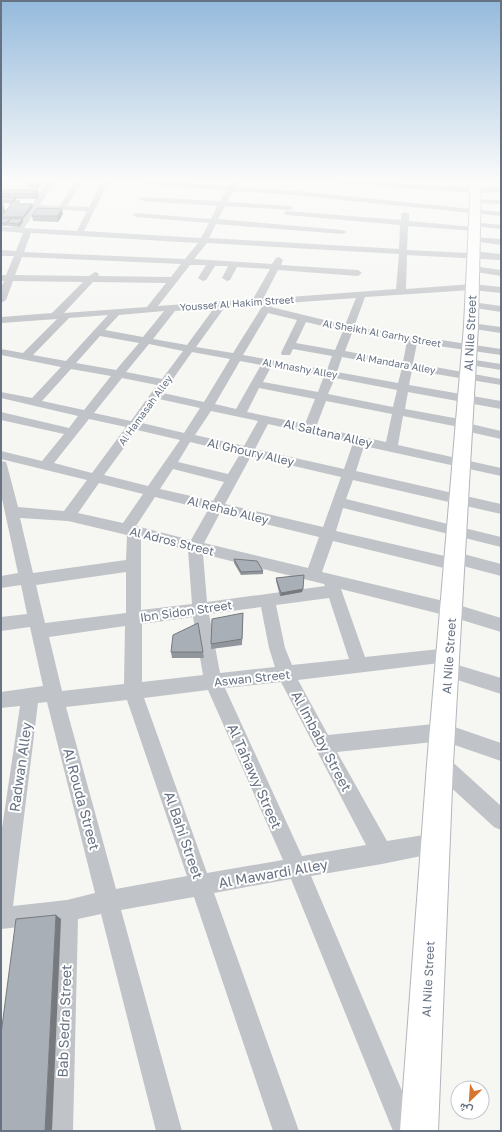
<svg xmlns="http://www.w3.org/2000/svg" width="502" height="1132" font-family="'Golos Text',Vazirmatn,sans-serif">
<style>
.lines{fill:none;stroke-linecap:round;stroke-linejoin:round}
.secondary-casing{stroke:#b2b6bc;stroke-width:2}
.street{fill:#c0c3c7;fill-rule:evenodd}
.secondary{fill:#fff;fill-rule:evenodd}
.wall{fill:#91969d;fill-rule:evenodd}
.shaded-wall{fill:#767a7f}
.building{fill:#a9afb6;stroke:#767a7f}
.labels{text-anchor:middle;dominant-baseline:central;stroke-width:4;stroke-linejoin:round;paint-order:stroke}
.far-street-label{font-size:10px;fill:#677283;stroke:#fff}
.street-label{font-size:12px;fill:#677283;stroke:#fff}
.near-street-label{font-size:14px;fill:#677283;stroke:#fff}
</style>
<rect width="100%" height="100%" fill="#f6f6f3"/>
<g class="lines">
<defs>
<polygon id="secondary" points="471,181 481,181 478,326 453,764 438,1131 400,1131 427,764 464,326"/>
</defs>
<use href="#secondary" class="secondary-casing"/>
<g class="street">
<polygon points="1,181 7,181 1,187"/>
<path d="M48 181H55L40 205 60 206 75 181H82L67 206 89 207 102 181H109L84 231 201 238 209 223 136 217 132 215 136 213 211 219 217 206 143 201 139 199 143 197 220 201 227 190 149 185 145 183 148 181 230 186 233 181H240L237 187 297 191 501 212V216L293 195 234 191 227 202 290 206 294 208 290 210 225 206 218 219 343 230 347 232 343 234 216 224 209 238 399 249 400 225 287 215 283 213 287 211 401 220V214L405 212 409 214V221L474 227 478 229 474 231 408 226 407 250 469 253 473 251 501 254V260L407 255 406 289 472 284 501 287V293L472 290 365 297 354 327 501 349V355L417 343 413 363 501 379V385L412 370 409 385 501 401V409L408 392 405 409 465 420 469 421 471 424 501 431V439L461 430 459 427 403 416 398 445 501 468V476L364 446 356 471 501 504V514L353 480 346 499 501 537V547L343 508 336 531 449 557 451 554 456 552 501 564V576L463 566 461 569 456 571 333 541 322 572 452 603 501 618V632L452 617 341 589 365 657 449 648 455 650 457 655 455 660 448 662 501 678V694L442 675 439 670 442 665 448 662 298 680 328 735 443 723 501 743V761L443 741 337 752 387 841 436 833 443 836 446 843 443 850 436 853 382 864 311 876 419 1131H393L291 879 214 893 299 1131H273L194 897 121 910 182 1131H156L101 914 78 919 73 1131H47L55 923 1 929V835L20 706 1 708V692L43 686 30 627 1 631V617L27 614 21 585 1 588V576L18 573 1 494V461L6 462 7 465 18 507 64 511 87 480 1 459V451L42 461 64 434 1 420V412L69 428 78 416 1 398V392L32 398 61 367 1 355V349L23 353 57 319 1 323V317L52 313 83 282 13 281 6 300 1 303V288L4 281H1V275H6L14 256H1V250L16 251 23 233 1 231V227H17ZM37 209 87 211 77 231 24 228ZM31 233 198 243 185 259 24 252ZM207 243 399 254 396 289 263 299 278 270 358 276 362 273 358 270 281 265 283 260 279 257 276 258 272 264 194 259ZM22 257 181 264 171 277 99 276 98 273 95 272 89 276 15 275ZM190 265H206L198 278 203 281 206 280 215 266H228L222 278 227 281 230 280 237 267 270 269 253 299 158 306ZM93 282 166 283 147 307 64 313ZM356 298 345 325 271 307 273 304ZM263 305 233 353 196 347 225 307ZM214 308 187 345 153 339 175 311ZM164 311 143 337 105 330 119 315ZM268 313 297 320 281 353 282 355H290L293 349 332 356 327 370 243 355ZM108 315 66 361 33 355 69 318ZM306 322 343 331 335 350 296 343ZM352 333 407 341 403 362 345 351ZM100 336 139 343 116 370 76 363ZM149 344 183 351 162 379 126 372ZM192 352 230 359 204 402 163 393ZM342 357 402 368 398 383 337 372ZM240 361 261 365 236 409 215 404ZM271 367 324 376 318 392 263 382ZM71 369 111 376 84 410 42 401ZM122 378 157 385 131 421 94 413ZM335 378 397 390 393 407 328 394ZM259 388 315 399 305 424 247 412ZM159 399 200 408 184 433 142 423ZM326 401 392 414 386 442 316 427ZM211 411 258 421 244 446 195 435ZM89 419 126 427 92 473 54 463ZM268 424 353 443 344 469 255 449ZM137 430 180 440 148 486 104 475ZM190 442 240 454 228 474 178 462ZM251 456 341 477 323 527 225 504ZM173 469 224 482 213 501 160 489ZM99 483 143 494 123 523 78 513ZM155 497 208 510 191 540 136 526ZM220 513 319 537 308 568 204 543ZM20 518 68 521 127 535 126 560 33 573ZM141 538 188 550 192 604 141 610ZM203 554 324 584 325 586 207 602ZM126 572V613L45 623 36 585ZM329 598 349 659 292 665 285 648 276 605ZM261 607 269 648 275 667 220 673 209 614ZM193 617 203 675 142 682V624ZM125 626 124 684 62 691 49 637ZM281 682 366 845 302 856 225 688ZM208 690 283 860 207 873 144 698ZM127 700 187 876 116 889 66 707ZM47 702 95 893 67 900 13 906 38 703Z"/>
<path d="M333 181C389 181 445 188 501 188V192L475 193 336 183Z"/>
<polygon points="472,199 501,200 501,204 475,203 471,201"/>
<polygon points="471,222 501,225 501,229 474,226 470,224"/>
<polygon points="471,237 501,239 501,245 474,241 471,241"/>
<polygon points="473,266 501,270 501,276 470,271 470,267"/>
<polygon points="472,302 501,306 501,312 469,307 467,305 469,303"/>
<polygon points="471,323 501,327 501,333 467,328 466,326 467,324"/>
<polygon points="468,359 501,364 501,370 464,364 463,362 464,360"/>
<polygon points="440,755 447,757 501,806 501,830 494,827 433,771 430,764 433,757"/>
</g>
<use href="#secondary" class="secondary"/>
</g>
<g class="wall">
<polygon points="42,183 38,188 28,188 28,185"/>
<path d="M1 190H38L39 196 37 199H16V201L20 204H32L33 207 23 219V222L19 227 8 226V225L7 226H1ZM2 203H8L9 204H12L5 211 3 203Z"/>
<polygon points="62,209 63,214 58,222 33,221 32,216"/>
<polygon points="234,559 263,571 263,574 241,575 234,563"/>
<polygon points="304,575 302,592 280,596 276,581 276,578"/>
<polygon points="243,613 242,645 211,649 211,644"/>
<polygon points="171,652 203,652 204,658 172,658"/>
</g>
<g class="shaded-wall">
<polygon points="40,181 41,181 42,183 38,188 37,185"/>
<polygon points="38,190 39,196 37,199 35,194"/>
<polygon points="16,198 16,200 13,204 12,201"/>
<polygon points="3,203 5,212 1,216 1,205"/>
<polygon points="32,204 33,207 23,219 23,217"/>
<polygon points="62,209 63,214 58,222 57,216"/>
<polygon points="23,219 23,222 19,227 18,224"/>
<polygon points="303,589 302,592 280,596 281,593"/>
<polygon points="56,915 61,919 52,1131 45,1131"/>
</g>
<g class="building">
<polygon points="31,181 40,181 37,185 28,185"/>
<polygon points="1,190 38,190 35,194 1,193"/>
<polygon points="1,197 16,198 12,201 8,201 9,200 1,200"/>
<polygon points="14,201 20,201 17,204 32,204 23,217 1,217"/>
<polygon points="37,208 62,209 57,216 32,216"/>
<polygon points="1,218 11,218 6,223 1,223"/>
<polygon points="12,218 23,219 18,224 7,223"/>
<polygon points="234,559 257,561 263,571 241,572"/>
<polygon points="304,575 303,589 281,593 276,578"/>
<polygon points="243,613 242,639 211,644 212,619"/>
<polygon points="198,623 203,652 171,652 173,635"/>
<polygon points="56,915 45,1131 1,1131 1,1034 16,919"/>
</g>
<linearGradient id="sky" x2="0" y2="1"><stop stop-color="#95badc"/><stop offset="0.53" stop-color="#fbfbfa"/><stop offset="1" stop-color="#fbfbfa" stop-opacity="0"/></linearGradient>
<rect width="502" height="340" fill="url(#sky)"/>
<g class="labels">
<g class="far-street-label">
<text transform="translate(237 303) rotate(-4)">Youssef Al Hakim Street</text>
<text transform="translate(382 333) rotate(10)">Al Sheikh Al Garhy Street</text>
<text transform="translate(396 363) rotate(10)">Al Mandara Alley</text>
<text transform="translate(300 368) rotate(10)">Al Mnashy Alley</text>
<text transform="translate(145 410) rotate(-54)">Al Hamasah Alley</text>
</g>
<g class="street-label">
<text transform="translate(470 333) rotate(-87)">Al Nile Street</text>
<text transform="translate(328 433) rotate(13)">Al Saltana Alley</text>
<text transform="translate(251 452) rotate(13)">Al Ghoury Alley</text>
<text transform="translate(228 510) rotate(14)">Al Rehab Alley</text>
<text transform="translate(172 541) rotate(14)">Al Adros Street</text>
<text transform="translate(186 611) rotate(-8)">Ibn Sidon Street</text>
<text transform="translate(449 656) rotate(-86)">Al Nile Street</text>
<text transform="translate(252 678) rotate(-6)">Aswan Street</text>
<text transform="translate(428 979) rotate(-87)">Al Nile Street</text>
</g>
<g class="near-street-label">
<text transform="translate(322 741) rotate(62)">Al Imbaby Street</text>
<text transform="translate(20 767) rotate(-82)">Radwan Alley</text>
<text transform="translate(255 776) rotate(66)">Al Tahawy Street</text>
<text transform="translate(82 799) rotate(75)">Al Rouda Street</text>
<text transform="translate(184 835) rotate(71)">Al Bahi Street</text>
<text transform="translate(273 873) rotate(-10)">Al Mawardi Alley</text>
<text transform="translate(64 1021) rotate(-88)">Bab Sedra Street</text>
</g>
</g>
<rect width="502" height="1132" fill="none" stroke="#677283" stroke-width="4"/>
<g transform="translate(470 1100) rotate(205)"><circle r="19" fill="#ffffff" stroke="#c2c7cd"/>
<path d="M0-3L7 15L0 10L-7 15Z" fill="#d87431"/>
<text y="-6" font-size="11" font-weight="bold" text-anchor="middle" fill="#677283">ش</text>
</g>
</svg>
